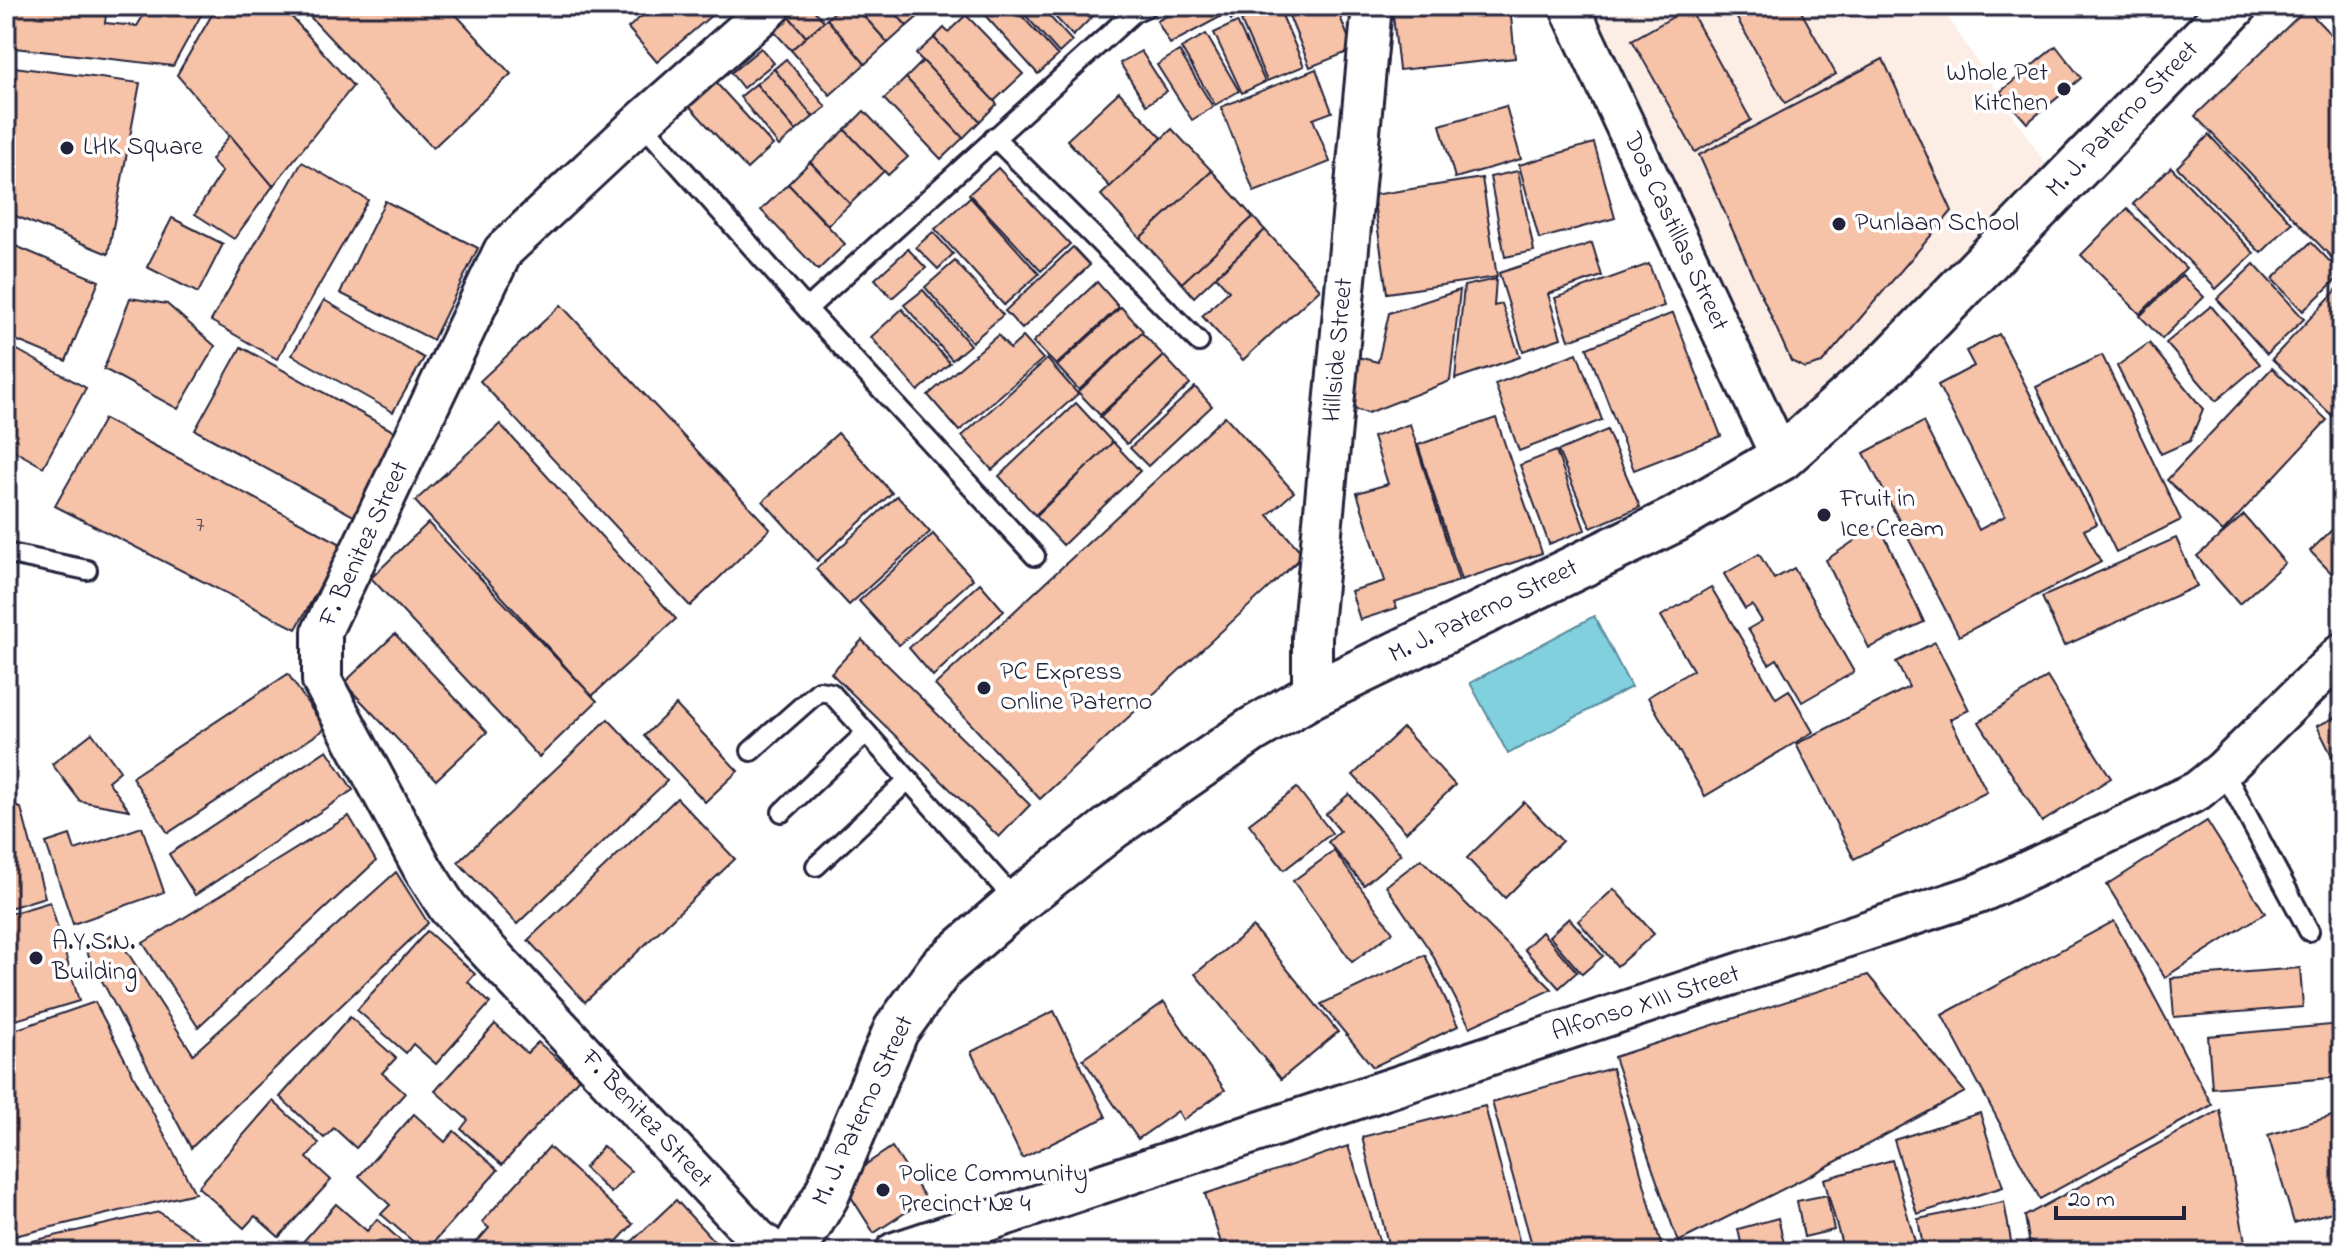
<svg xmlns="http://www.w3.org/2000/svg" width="2348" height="1258" font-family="'Indie Flower',sans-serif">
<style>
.built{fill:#fcede5}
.water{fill:#80d0dd;stroke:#5a8a9c;stroke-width:2}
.building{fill:#f6c2a8;stroke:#22223b;stroke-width:2}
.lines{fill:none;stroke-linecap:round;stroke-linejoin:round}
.service-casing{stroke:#22223b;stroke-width:24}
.minor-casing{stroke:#22223b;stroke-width:44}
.secondary-casing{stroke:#22223b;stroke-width:50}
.service{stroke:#fff;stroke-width:18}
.minor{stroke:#fff;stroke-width:38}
.secondary{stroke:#fff;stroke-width:44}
.poi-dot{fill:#22223b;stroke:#fff;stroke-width:3}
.labels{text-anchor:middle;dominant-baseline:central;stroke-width:7;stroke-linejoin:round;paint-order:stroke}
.number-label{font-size:22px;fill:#574a56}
.poi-label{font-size:26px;fill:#22223b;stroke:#fff;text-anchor:start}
.street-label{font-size:26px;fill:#22223b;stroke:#fff}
</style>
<rect width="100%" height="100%" fill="#fff"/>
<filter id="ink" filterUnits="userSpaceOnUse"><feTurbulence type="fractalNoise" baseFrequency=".0125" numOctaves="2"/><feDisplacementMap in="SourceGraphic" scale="16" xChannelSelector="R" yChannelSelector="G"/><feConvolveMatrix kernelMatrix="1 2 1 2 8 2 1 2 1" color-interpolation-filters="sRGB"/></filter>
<g filter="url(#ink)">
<polygon class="built" points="1624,6 1940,6 2049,169 1789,440 1595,22"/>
<polygon class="water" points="1594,616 1631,687 1508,754 1470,683"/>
<g class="building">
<polygon points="6,6 107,6 105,23 137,26 149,6 206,6 173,66 6,47"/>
<polygon points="217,6 282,6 353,86 273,186 177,75"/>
<polygon points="300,6 448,6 511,74 433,148"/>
<polygon points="653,6 718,6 720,8 657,62 628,28"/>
<polygon points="794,6 810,6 824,21 806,37 786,13"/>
<polygon points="841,6 855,6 888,43 865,64 827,19"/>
<polygon points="855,6 889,6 907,26 888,43"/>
<polygon points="889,6 924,6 927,9 907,26"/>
<polygon points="989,6 1013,6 1058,56 1038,74 982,12"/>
<polygon points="1017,6 1040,6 1072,41 1059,53"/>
<polygon points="1045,6 1079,6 1090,19 1073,36"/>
<polygon points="1082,6 1103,6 1092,17"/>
<polygon points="1185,6 1214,6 1220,17 1170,44 1157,21"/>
<polygon points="1225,6 1258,6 1258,8 1231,20"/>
<polygon points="1275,6 1278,6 1304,66 1267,81 1241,21"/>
<polygon points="1285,6 1336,6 1353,50 1310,67"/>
<polygon points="1392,6 1510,6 1515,58 1399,70"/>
<polygon points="1692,6 1710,6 1697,14"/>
<polygon points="1730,6 1798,6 1836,74 1785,103"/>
<polygon points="1689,8 1751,120 1695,152 1632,40"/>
<polygon points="2306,9 2342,46 2342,260 2338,264 2195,116"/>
<polygon points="786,13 806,37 791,50 770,27"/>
<polygon points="966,15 1023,74 994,101 934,38 944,28 948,32"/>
<polygon points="827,19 865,64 830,95 791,50"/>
<polygon points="1237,22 1265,82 1242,93 1214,33"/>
<polygon points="1206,34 1239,91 1215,105 1181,48"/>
<polygon points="934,38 997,104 980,121 916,54"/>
<polygon points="2056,46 2081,78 2027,123 2000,92"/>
<polygon points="761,48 774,63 743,88 731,73"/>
<polygon points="1141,51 1167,91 1146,105 1120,63"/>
<polygon points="1179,51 1213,107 1192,120 1157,65"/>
<polygon points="786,59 826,107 813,117 774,69"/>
<polygon points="1883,59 1952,211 1822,363 1805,368 1791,361 1699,155"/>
<polygon points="923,61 980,121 963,138 906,78"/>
<polygon points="6,66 140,83 108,254 6,212"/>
<polygon points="774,69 813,117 796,131 756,84"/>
<polygon points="1316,69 1332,112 1313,119 1330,162 1254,192 1221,107"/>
<polygon points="708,74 773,145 747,169 682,98"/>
<polygon points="906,78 963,138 941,159 884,99"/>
<polygon points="756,84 796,131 779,146 740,97"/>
<polygon points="1119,92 1162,138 1110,187 1067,140"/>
<polygon points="1506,106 1521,159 1455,178 1440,125"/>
<polygon points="864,111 908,157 888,175 845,130"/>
<polygon points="1172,129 1212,171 1140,238 1101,195"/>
<polygon points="845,130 884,171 850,204 810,162"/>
<polygon points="230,135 273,186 234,239 195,214 222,172 211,160"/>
<polygon points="2209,135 2292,223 2261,253 2177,167"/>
<polygon points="1594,143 1615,218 1539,239 1519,165"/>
<polygon points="302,162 368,200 277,359 211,321"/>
<polygon points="810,162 850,204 828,225 788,184"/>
<polygon points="2171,167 2254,253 2216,289 2133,204"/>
<polygon points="998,168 1070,244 1041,271 969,194"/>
<polygon points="1212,171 1253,217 1182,283 1140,238"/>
<polygon points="1518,171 1534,251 1505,257 1490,177"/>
<polygon points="1482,178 1497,277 1387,293 1373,195"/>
<polygon points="788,184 845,244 818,270 761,210"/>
<polygon points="970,197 1039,274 1004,305 935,229"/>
<polygon points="385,201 478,248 433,340 340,293"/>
<polygon points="2127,209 2186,268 2140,314 2081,255"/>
<polygon points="1253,217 1265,230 1194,297 1182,283"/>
<polygon points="172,218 223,244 198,293 147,267"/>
<polygon points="1265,230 1320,289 1243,360 1202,316 1229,291 1216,277"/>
<polygon points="933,232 953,254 938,269 916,247"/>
<polygon points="6,242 99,281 66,361 6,336"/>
<polygon points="2311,242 2342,274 2303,311 2272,279"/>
<polygon points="1592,243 1602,276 1548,294 1561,338 1523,351 1499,273"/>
<polygon points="1073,247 1090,265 1022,329 1005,311"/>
<polygon points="908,249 926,268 892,298 875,279"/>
<polygon points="955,261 1003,315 972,342 925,287"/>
<polygon points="1649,264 1664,306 1569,340 1555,298"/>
<polygon points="2254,264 2304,319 2267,354 2217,299"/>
<polygon points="2182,275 2204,297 2162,339 2140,316"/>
<polygon points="1496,279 1494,306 1502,304 1520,357 1455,379 1464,286"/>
<polygon points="1097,282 1119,307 1056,365 1033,342"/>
<polygon points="2342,284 2342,419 2339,422 2272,359"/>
<polygon points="923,290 970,345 952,360 904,305"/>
<polygon points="1460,290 1450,381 1368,413 1346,407 1358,357 1378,362 1389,313"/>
<polygon points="130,298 167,304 215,346 178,409 104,369"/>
<polygon points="324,300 424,358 393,412 292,355"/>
<polygon points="561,305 770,529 690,606 480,381"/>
<polygon points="2211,306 2260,364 2216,401 2166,343"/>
<polygon points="1121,307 1143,331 1079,390 1057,366"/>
<polygon points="902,309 950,363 918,391 871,337"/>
<polygon points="1673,313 1721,436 1634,470 1587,348"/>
<polygon points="1142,333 1164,356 1100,415 1078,392"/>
<polygon points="1999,334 2097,524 2084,530 2101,562 1959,636 1864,453 1923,422 1979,530 2005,516 1938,385 1974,366 1966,351"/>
<polygon points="998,335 1010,349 1023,337 1043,359 959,431 928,395"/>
<polygon points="2149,343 2203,409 2190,441 2161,454 2117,366"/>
<polygon points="12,347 86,388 43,467 6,446 6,358"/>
<polygon points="241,347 404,437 359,519 195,430"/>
<polygon points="1577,353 1602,420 1519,451 1495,384"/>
<polygon points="2102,355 2181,520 2116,552 2036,387"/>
<polygon points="1164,356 1190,384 1127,444 1100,417"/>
<polygon points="1047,359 1078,394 992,470 962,436"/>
<polygon points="2272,368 2327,420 2223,532 2167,480"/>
<polygon points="1195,387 1212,406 1148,466 1130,448"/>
<polygon points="1076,403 1113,443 1035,515 999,476"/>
<polygon points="1225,416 1294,492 1268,515 1304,555 1040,799 935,685"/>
<polygon points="1496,418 1542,553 1461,580 1418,445"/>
<polygon points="104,419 343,545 296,629 55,506"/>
<polygon points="500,424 676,619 592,696 415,501"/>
<polygon points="1410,424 1459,581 1394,602 1397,608 1360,620 1351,591 1385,581 1357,493 1388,484 1373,437"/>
<polygon points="1607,430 1640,507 1591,528 1558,451"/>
<polygon points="838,433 892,493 817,561 763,501"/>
<polygon points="1113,442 1140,471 1063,545 1036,516"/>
<polygon points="1556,451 1585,530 1549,544 1520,465"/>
<polygon points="897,496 930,532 849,605 816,569"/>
<polygon points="2244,515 2285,563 2239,604 2197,556"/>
<polygon points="428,523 597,701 539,757 371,578"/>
<polygon points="1879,524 1924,622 1869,648 1826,560"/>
<polygon points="2335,527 2342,534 2342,584 2310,551"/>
<polygon points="933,534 973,579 899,645 859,601"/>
<polygon points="2176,538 2197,586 2064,646 2042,597"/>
<polygon points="1759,554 1774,579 1794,568 1854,672 1802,702 1777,659 1769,664 1748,629 1762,621 1752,605 1745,609 1724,574"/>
<polygon points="980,583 1004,611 933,676 909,648"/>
<polygon points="1711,587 1776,698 1789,690 1813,732 1705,796 1648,697 1693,670 1661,616"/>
<polygon points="395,634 487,732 436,780 344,683"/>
<polygon points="862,640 1030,805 999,837 831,673"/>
<polygon points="1935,642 1969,710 1950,719 1987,792 1854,859 1796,744 1909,687 1896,662"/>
<polygon points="288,674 325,729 168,833 132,777"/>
<polygon points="2047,677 2111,778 2042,822 1979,722"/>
<polygon points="676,705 738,771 705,802 644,736"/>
<polygon points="2342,714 2342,776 2317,726"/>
<polygon points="608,719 667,781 517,924 458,862"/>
<polygon points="1403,728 1455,785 1406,832 1353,775"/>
<polygon points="92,733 120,771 108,781 129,810 80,801 52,764"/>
<polygon points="327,750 353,790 195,895 169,854"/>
<polygon points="1297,788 1332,833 1284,870 1249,824"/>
<polygon points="1349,794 1401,854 1364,885 1328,842 1340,831 1326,814"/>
<polygon points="677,798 735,859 585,1002 528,940"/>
<polygon points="1524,802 1562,841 1505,898 1467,858"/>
<polygon points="6,804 21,808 45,897 6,909"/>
<polygon points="349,816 376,861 198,1027 143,943"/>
<polygon points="2207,821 2265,913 2165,977 2107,885"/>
<polygon points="142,827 164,892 73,924 46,843 70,835 75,850"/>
<polygon points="1334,851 1393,932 1352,962 1293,881"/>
<polygon points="1421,859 1552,989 1470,1027 1431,952 1386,886"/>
<polygon points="396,872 428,923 191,1148 85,949 115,933 193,1054"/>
<polygon points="1614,889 1654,934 1617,966 1578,921"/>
<polygon points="50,902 79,1001 6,1023 6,915"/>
<polygon points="1569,918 1603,956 1582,974 1549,936"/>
<polygon points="2114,921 2212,1105 2040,1199 1942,1015"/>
<polygon points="1253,927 1338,1032 1281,1079 1195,974"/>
<polygon points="427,931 475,974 468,982 490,1003 436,1064 413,1044 406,1053 357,1010"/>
<polygon points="1542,932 1577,972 1559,988 1524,949"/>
<polygon points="1425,955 1458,1026 1373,1067 1321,1004"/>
<polygon points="2300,968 2303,1007 2174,1017 2171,978"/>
<polygon points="1868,975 1965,1092 1813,1174 1678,1242 1614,1057"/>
<polygon points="95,1002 195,1193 6,1238 6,1033"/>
<polygon points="1164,1002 1225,1090 1183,1120 1178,1111 1138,1139 1083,1059"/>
<polygon points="1054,1011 1106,1117 1022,1158 971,1052"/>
<polygon points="350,1017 396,1058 382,1073 405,1093 356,1148 334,1128 324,1138 280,1097"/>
<polygon points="495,1024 527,1053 538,1042 579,1078 502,1165 461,1129 468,1120 435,1091"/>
<polygon points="2342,1024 2342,1077 2212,1088 2208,1036"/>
<polygon points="1612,1068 1663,1252 1534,1252 1492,1102"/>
<polygon points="273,1101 319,1143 307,1158 331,1180 279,1237 255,1216 244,1228 198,1187"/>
<polygon points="1485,1106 1522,1252 1390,1252 1362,1137"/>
<polygon points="2220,1110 2247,1252 2031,1252 2025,1216"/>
<polygon points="1980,1113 2003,1187 1917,1214 1894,1140"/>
<polygon points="2342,1113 2342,1209 2294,1223 2268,1135"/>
<polygon points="414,1114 445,1142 454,1131 498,1170 425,1252 381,1214 390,1205 359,1176"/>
<polygon points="603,1146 631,1171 611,1193 584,1168"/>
<polygon points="1348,1146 1383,1252 1224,1252 1205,1194"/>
<polygon points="549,1147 633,1224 607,1252 486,1252 476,1243 489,1228 482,1222"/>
<polygon points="892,1147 926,1199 874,1233 841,1181"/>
<polygon points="1892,1160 1918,1252 1844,1252 1824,1179"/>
<polygon points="1827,1195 1834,1230 1804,1237 1797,1201"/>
<polygon points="676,1200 724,1252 629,1252 625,1248"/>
<polygon points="2004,1202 2013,1252 1924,1252 1918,1219"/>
<polygon points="336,1204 367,1231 377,1219 413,1252 294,1252"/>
<polygon points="159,1212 218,1252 6,1252 6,1247"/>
<polygon points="1778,1218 1786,1252 1743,1252 1738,1229"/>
<polygon points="1177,1243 1180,1252 1153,1252"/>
<polygon points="1836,1244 1838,1252 1799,1252"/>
</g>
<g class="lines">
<defs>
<g id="service">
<polyline points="641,122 807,309 1035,556"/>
<polyline points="994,137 1199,342"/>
<polyline points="807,309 1134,12 1147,6"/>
<polyline points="6,553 87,570"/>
<polyline points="751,751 819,691 831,693 1017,902"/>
<polyline points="2223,770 2309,931"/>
<polyline points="782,812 866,733"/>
<polyline points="816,866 908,780"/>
</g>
<g id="minor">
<polyline points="772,6 641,122 503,251 322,631 322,681 423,869 448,908 757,1238 775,1252"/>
<polyline points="1569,6 1781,458"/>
<polyline points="1312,695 1312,637 1372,6"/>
<polyline points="895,1252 1978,894 2197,791 2223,770 2342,653"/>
</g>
<polyline id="secondary" points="793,1252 826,1196 896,1030 941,968 1017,902 1112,827 1252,730 1312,695 1674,520 1781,458 1891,360 2234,6"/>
</defs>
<use href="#service" class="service-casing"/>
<use href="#minor" class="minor-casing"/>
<use href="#secondary" class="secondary-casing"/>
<use href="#service" class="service"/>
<use href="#minor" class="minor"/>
<use href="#secondary" class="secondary"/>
</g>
</g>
<g class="poi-dot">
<circle cx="2064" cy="89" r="8"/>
<circle cx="67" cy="148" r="8"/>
<circle cx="1839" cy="224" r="8"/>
<circle cx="1824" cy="515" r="8"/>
<circle cx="984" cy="688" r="8"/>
<circle cx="36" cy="958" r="8"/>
<circle cx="883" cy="1190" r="8"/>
</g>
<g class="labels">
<g class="number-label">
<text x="200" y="526">7</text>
</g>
<g class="poi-label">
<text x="2048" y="74" text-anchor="end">Whole Pet<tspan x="2048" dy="30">Kitchen</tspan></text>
<text x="83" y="148">LHK Square</text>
<text x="1855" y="224">Punlaan School</text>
<text x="1840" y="500">Fruit in<tspan x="1840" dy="30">Ice Cream</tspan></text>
<text x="1000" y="673">PC Express<tspan x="1000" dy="30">Online Paterno</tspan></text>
<text x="52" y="943">A.Y.S.N.<tspan x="52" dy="30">Building</tspan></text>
<text x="899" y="1175">Police Community<tspan x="899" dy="30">Precinct № 4</tspan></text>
</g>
<g class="street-label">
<text transform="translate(2123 120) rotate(-46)">M. J. Paterno Street</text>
<text transform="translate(1675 232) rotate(65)">Dos Castillas Street</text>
<text transform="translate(1339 350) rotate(-85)">Hillside Street</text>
<text transform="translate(365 544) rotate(-65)">F. Benitez Street</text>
<text transform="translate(1484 612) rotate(-26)">M. J. Paterno Street</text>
<text transform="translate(1646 1004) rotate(-18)">Alfonso XIII Street</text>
<text transform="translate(864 1111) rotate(-65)">M. J. Paterno Street</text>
<text transform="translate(646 1120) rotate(47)">F. Benitez Street</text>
</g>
</g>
<rect width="2348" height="1258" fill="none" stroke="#fff" stroke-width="32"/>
<rect x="16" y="16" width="2316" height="1226" fill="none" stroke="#22223b" stroke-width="3" filter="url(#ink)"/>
<path d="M2056 1206v12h128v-12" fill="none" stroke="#22223b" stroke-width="4"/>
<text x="2068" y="1206" font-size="24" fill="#22223b" stroke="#ffffff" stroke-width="6" paint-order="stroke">20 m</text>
</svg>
